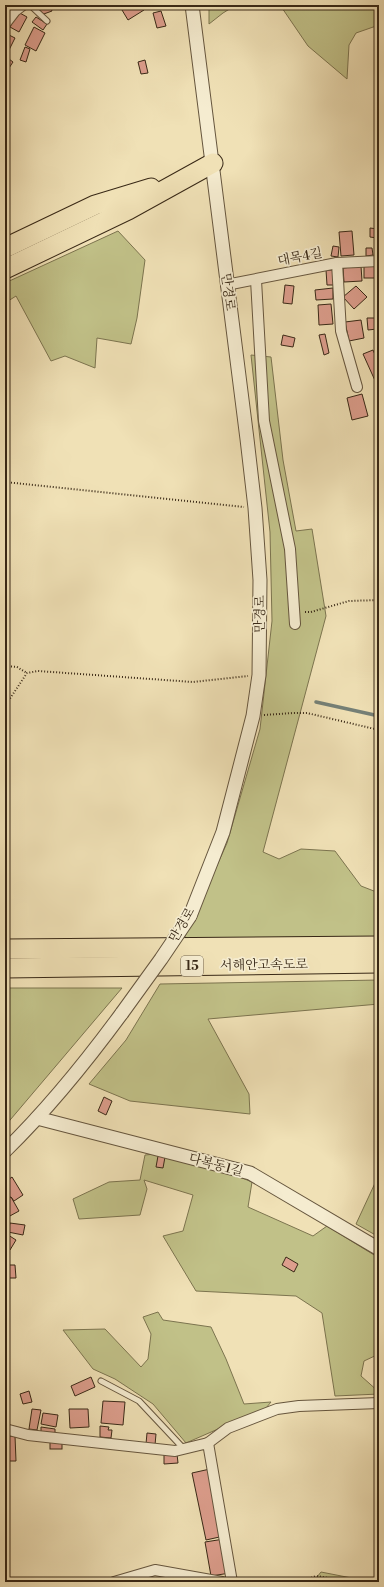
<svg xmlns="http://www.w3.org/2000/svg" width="384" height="1587" font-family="'Libre Bodoni','Noto Serif KR',serif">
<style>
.green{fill:#c1c188;stroke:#7c744f}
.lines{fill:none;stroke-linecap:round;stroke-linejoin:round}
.stream{stroke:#758077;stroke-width:3.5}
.building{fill:#dd9e8d;stroke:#382816}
.service-casing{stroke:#66563e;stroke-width:7}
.minor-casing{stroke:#66563e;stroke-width:12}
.tertiary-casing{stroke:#66563e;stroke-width:15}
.motorway-casing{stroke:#382816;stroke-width:21}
.path{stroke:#382816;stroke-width:2;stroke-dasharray:1 2;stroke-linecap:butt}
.service{stroke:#f5ecd0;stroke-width:5}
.minor{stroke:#f5ecd0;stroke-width:10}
.tertiary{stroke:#f5ecd0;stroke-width:13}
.motorway{stroke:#f0e1b6;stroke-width:19}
.tertiary-bridge-casing{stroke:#66563e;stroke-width:15;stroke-linecap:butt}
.tertiary-bridge{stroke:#f5ecd0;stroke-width:13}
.labels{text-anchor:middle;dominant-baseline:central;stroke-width:3.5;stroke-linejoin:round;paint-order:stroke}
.shield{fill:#f5ecd0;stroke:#71634e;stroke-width:1}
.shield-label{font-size:12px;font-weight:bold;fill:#382816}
.street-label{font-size:13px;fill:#382816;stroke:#f5ecd0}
</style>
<rect width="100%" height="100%" fill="#f0e1b6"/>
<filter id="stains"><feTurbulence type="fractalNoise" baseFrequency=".005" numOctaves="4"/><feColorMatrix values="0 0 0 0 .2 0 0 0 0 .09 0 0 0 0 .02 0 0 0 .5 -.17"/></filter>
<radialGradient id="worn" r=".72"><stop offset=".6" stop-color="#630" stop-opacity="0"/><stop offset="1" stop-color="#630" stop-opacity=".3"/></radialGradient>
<g class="green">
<polygon points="209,5 236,5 223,13 209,24"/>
<polygon points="280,5 379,5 379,25 356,33 349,45 347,79 308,46"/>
<polygon points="118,231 145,260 137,318 131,344 97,338 95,368 65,356 51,361 16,296 5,303 5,283"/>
<polygon points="251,355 271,357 283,460 296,531 312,529 326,616 263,852 279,859 301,849 335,851 361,886 379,893 379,937 183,941 227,843 260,729 272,621 270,532"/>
<polygon points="379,980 379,1004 208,1019 249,1094 250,1114 130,1101 89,1084 126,1040 160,984"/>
<polygon points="5,988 122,988 5,1126"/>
<polygon points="156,1154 230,1173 252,1182 248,1207 313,1236 327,1226 379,1258 379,1354 364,1361 361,1376 379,1392 379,1394 335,1396 322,1313 296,1296 196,1291 163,1236 183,1231 193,1195 144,1180 147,1189 140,1215 79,1219 73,1199 109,1182 140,1180 145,1155"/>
<polygon points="376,1181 379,1188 379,1237 356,1224"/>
<polygon points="158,1312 163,1320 211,1327 226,1359 244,1404 271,1402 266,1408 186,1443 153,1404 115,1379 93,1369 63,1330 105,1329 141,1367 148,1359 151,1334 143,1317"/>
<polygon points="321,1572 372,1582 313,1582"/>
</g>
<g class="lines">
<polyline class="stream" points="316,702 379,716"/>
</g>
<g class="building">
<polygon points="5,5 11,6 9,12 5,11"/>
<polygon points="38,5 50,5 52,11 41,15"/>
<polygon points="119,5 141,5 144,10 128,20"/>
<polygon points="161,11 166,26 157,28 153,13"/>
<polygon points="18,12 27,17 19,32 10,27"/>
<polygon points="36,17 47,24 43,30 32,22"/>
<polygon points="34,27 45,33 36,51 25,45"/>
<polygon points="5,33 15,38 7,54 5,53"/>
<polygon points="25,47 30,49 26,62 20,60"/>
<polygon points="5,56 13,62 9,68 5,64"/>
<polygon points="145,60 148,73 141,74 138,62"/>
<polygon points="370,228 378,229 377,238 370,237"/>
<polygon points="352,231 354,255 341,256 339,232"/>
<polygon points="333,246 339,247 338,257 331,256"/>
<polygon points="366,248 372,248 373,255 366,256"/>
<polygon points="361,266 362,281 344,282 343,268"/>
<rect x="364" y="266" width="15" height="12"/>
<polygon points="326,270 333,270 334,285 327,285"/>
<polygon points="285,285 294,286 292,304 283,303"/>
<polygon points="356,286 367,297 354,309 343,297"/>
<polygon points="333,288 333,299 316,300 315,290"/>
<polygon points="331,304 333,324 319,325 318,305"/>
<polygon points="367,318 376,318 377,329 368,330"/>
<polygon points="361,320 364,338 349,341 345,322"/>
<polygon points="325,334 329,353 324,355 319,335"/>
<polygon points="283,335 295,338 293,347 281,345"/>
<polygon points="373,350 379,364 379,383 377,385 363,354"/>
<polygon points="362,394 368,416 352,420 347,398"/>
<polygon points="104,1097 112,1101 106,1115 98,1111"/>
<polygon points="158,1156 165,1157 163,1168 156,1167"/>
<polygon points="12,1177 23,1195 14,1201 11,1197 5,1200 5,1182"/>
<polygon points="11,1197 19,1211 8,1217 5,1211 5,1200"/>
<polygon points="10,1223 25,1225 23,1235 8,1232"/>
<polygon points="5,1233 16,1240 10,1250 5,1247"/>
<polygon points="286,1257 298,1264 294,1272 282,1265"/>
<polygon points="5,1265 15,1265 16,1278 5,1278"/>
<polygon points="91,1377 95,1387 75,1396 71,1386"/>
<polygon points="29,1391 32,1402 23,1404 20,1394"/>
<polygon points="103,1401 125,1402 123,1425 101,1423"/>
<polygon points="32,1409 41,1410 37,1430 29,1429"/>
<polygon points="69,1409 88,1409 89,1427 70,1428"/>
<polygon points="43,1413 58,1415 56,1427 41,1424"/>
<polygon points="100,1426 109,1427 108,1430 112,1430 111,1438 100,1437"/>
<polygon points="41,1427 55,1429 55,1435 41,1434"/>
<polygon points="147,1433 156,1434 155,1445 146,1444"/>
<polygon points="5,1436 15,1436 16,1461 5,1461"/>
<rect x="50" y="1442" width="12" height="7"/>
<polygon points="177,1454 178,1463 164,1464 164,1455"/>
<polygon points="210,1469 224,1536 206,1540 192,1473"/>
<polygon points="224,1539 230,1573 211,1576 205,1542"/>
</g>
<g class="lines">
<defs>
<g id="service">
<polyline points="30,5 47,21"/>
<polyline points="101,1381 139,1401 184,1449"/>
</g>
<g id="minor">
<polyline points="5,24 15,11 23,5"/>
<polyline points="337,263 341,331 357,387"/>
<polyline points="256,280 264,421 290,549 295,624"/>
<polyline points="226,285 337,263 379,261"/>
<polyline points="5,1429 28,1435 175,1451 208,1443 232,1582"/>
<polyline points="208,1443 228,1428 277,1409 299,1406 379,1403"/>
<polyline points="114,1582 155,1570 222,1582"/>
</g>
<g id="tertiary">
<polyline points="190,916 223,832 253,716 259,675 260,580 255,508 247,439 192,5"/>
<polyline points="37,1118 250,1173 379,1249"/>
<path d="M5 1151C48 1109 86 1062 122 1013"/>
</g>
<g id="motorway">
<polyline points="5,248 95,205 151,188"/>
<polyline points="5,269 128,210 213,163"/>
<polyline points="5,949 379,946"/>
<polyline points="5,968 379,963"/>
</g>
</defs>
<use href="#service" class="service-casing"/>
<use href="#minor" class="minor-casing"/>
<use href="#tertiary" class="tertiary-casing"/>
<use href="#motorway" class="motorway-casing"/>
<g class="path">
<polyline points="5,482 244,507"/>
<polyline points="305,612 311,612 349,601 379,600"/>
<polyline points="5,666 17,667 27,673"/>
<polyline points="5,706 27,673 38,671 193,682 248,676"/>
<polyline points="264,715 293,713 307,713 379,730"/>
<polyline points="300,1582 316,1576 356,1582"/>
</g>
<use href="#service" class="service"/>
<use href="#minor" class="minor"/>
<use href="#tertiary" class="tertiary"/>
<use href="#motorway" class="motorway"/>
<defs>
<polyline id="tertiary-bridge" points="122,1013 161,959 190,916"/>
</defs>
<use href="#tertiary-bridge" class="tertiary-bridge-casing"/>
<use href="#tertiary-bridge" class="tertiary-bridge"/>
</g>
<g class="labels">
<rect class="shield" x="181" y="956" width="22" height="20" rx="3"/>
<g class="shield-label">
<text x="192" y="966">15</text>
</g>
<g class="street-label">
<text transform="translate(300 257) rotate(-11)">대목4길</text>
<text transform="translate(228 292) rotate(83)">만경로</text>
<text transform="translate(260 614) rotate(-89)">만경로</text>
<text transform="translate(182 925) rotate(-60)">만경로</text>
<text transform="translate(264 965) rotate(-1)">서해안고속도로</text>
<text transform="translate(216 1165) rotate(15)">다복동1길</text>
</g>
</g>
<rect width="384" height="1587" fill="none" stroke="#f0e1b6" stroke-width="20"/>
<rect x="6" y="6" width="372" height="1575" fill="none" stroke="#382816" stroke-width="2"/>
<rect x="10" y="10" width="364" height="1567" fill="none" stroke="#382816"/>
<rect width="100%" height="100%" filter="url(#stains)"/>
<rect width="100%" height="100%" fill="url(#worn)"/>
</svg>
